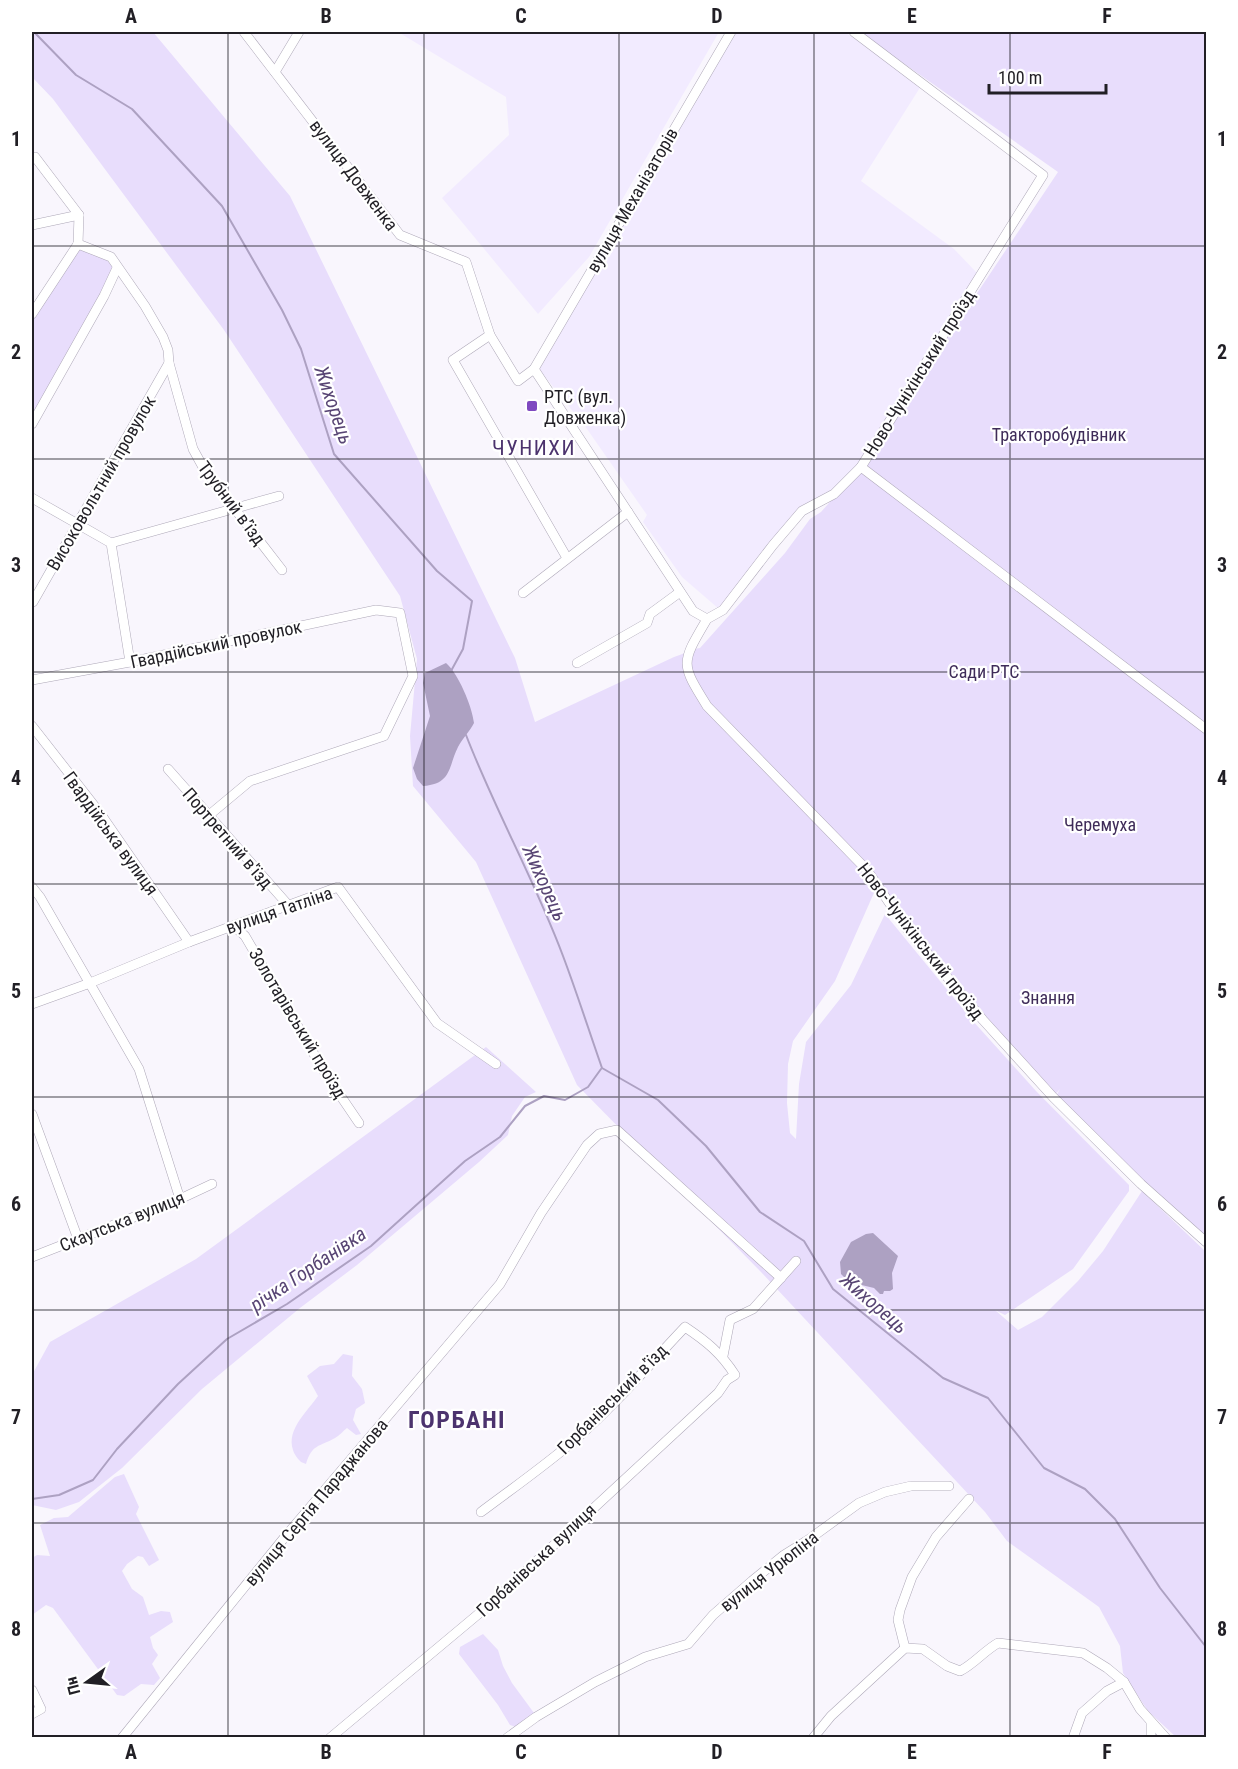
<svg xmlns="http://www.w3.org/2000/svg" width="1238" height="1769" font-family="'Roboto Condensed',sans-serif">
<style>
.built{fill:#f2ebff}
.green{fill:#e8ddfc}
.water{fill:#ada1c2}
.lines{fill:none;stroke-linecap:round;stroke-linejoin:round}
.stream{stroke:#ada1c2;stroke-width:2}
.minor-casing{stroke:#aea8b8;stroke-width:10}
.minor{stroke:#fff;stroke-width:9}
.grid{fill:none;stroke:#211f25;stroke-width:1.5;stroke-opacity:0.55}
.poi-dot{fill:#7f49c0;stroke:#fff;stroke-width:2}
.labels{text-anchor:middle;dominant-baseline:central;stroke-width:4.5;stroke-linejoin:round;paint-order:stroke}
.street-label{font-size:18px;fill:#211f25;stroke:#fff}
.poi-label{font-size:18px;fill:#211f25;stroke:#fff;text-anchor:start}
.park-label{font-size:18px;fill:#3f2c59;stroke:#fff}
.water-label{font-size:20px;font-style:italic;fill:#584574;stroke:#fff}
.quarter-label{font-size:21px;letter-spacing:1.5px;fill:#4c336e;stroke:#fff}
.district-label{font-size:24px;font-weight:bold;letter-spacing:1.5px;fill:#4c336e;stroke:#fff}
.neatline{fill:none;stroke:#211f25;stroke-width:2}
.grid-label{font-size:20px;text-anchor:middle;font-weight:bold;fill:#211f25}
</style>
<rect width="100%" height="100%" fill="#f9f6fd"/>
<g class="built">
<polygon points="398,32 719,32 589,257 538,314 442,198 509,135 506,97"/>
<polygon points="735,32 845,32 921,86 861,181 954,249 978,274 858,467 833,492 813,500 801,508 719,609 682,577 643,522 647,515 587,429 539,369"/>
</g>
<g class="green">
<polygon points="32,32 153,32 290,196 515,658 535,722 674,657 688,652 688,650 700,648 785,553 810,519 821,512 861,467 1058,172 859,32 1206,32 1206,1240 1055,1098 1060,1089 1053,1097 921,945 877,886 835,981 793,1041 788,1064 787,1103 790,1133 796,1139 799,1084 806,1042 851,985 885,914 972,1020 1036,1091 1129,1185 1129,1191 1073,1269 1005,1315 995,1310 1018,1330 1042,1317 1078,1281 1103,1251 1142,1191 1206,1252 1206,1737 1176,1737 1148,1711 1123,1673 1120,1646 1099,1607 1007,1541 985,1512 761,1272 577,1085 476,862 413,786 410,736 417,659 400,596 224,330 53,99 32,77"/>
<polygon points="86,248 104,256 114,269 32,419 32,321 74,253"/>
<polygon points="486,1047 536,1092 525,1097 512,1116 508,1135 479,1162 357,1265 300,1308 202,1389 122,1468 79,1502 56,1510 32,1505 32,1375 50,1342 196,1259"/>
<path d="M343 1354 353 1356 352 1376 362 1389 365 1403 356 1409 353 1420 361 1434 356 1435 347 1428C343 1431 339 1436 335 1438 319 1447 312 1444 306 1464L301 1462C298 1459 294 1454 293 1450 286 1429 308 1411 318 1396L307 1376 320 1366 334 1364Z"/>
<polygon points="124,1474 139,1507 136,1514 159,1560 149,1566 143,1557 138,1556 127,1564 122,1571 132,1589 143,1597 149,1615 161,1611 170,1612 173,1622 150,1637 153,1648 158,1655 152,1664 160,1678 154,1685 141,1684 124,1696 117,1695 53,1608 46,1605 32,1615 32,1558 37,1555 50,1556 40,1525 54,1518 68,1517 115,1477"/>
<polygon points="483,1634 498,1650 503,1666 512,1683 534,1713 516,1727 510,1725 498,1705 459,1654 460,1647"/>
</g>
<g class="water">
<path d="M446 663C458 673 472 706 474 723 470 731 462 739 458 747 448 767 452 784 423 786L417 779 413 768 430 716 423 683 425 673Z"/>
<polygon points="873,1233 898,1256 892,1273 893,1289 890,1291 884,1291 883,1294 880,1294 874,1288 849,1282 841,1274 840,1262 851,1242 866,1234"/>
</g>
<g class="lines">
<g class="stream">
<polyline points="34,32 76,75 132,109 222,206 282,310 301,349 334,454 437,571 472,601 463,649 451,671"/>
<path d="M466 735C495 810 535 881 563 956 577 993 589 1031 602 1068L658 1100 706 1146 760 1212 804 1241 833 1289 943 1378 988 1398 1044 1468 1085 1489 1115 1519 1160 1588 1206 1647"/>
<polyline points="32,1499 59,1495 93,1480 117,1449 178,1384 227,1339 287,1304 371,1246 465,1161 500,1137 525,1106 544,1096 565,1100 588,1087 601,1069"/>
</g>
<defs>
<g id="minor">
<polyline points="244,32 400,235 466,262 490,335 518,381 534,369 731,32"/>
<polyline points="275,72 299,32"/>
<polyline points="35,157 79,215 78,244"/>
<polyline points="32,225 79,215"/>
<polyline points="78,244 111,257 145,306 163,337 168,350 169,363 193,449 204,469 282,570"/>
<polyline points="32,314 78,244"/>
<polyline points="490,335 453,360 567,558"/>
<polyline points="534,369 693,611 707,619 723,610 773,545 802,511 834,494 861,467 1043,175 854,32"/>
<polyline points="32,424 104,296 117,268"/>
<polyline points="861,467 1206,729"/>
<polyline points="32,498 111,543 130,662"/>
<polyline points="111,543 279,496"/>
<polyline points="523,593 628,512"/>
<polyline points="33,602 169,363"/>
<path d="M707 619C681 663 680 663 707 706L867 870 907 929 983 1020 1053 1097 1141 1184 1206 1242"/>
<polyline points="577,663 647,623 650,614 680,592"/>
<polyline points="32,680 130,662 376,610 400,613 413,676 384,736 250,781 208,816"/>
<polyline points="32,726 100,813 189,942"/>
<polyline points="168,769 289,906"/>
<polyline points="32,887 40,897 139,1069 180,1199"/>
<polyline points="234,926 245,936 325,1073 359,1123"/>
<polyline points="32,1004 90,983 189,942 338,887 437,1023 496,1064"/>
<polyline points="32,1114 78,1239"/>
<polyline points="32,1257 180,1199 212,1184"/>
<polyline points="723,1356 730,1320 753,1309 796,1261"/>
<polyline points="905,1648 898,1620 900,1610 912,1577 936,1537 969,1499"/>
<polyline points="32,1690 41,1709 32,1714"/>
<polyline points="1151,1723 1151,1738"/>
<polyline points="122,1738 284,1538 500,1284 541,1213 587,1145 599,1134 617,1130 781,1278"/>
<path d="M330 1738 488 1606 718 1393 727 1380 735 1375C721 1353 706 1341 685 1327 649 1365 615 1405 576 1439 546 1465 513 1488 481 1512"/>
<polyline points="507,1738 536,1717 595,1682 645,1657 688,1644 713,1615 752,1581 784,1555 808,1540 859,1503 885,1492 911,1486 949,1486"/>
<path d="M813 1738 831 1716 905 1648 923 1649 947 1666 960 1671C974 1664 984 1651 998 1643L1083 1653 1107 1668 1124 1682 1140 1709 1166 1738"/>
<polyline points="1073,1738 1082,1713 1107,1691 1124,1682"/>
</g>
</defs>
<use href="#minor" class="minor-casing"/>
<use href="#minor" class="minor"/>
</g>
<path class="grid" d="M228 32V1738M424 32V1738M619 32V1738M814 32V1738M1010 32V1738M32 246H1206M32 459H1206M32 672H1206M32 884H1206M32 1097H1206M32 1310H1206M32 1523H1206"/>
<rect class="poi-dot" x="526" y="400" width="12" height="12" rx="3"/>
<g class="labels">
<g class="street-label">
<text transform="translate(354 175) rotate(53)">вулиця Довженка</text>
<text transform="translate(632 200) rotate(-60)">вулиця Механізаторів</text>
<text transform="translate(919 373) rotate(-58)">Ново-Чуніхінський проїзд</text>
<text transform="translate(101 483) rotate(-60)">Високовольтний провулок</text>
<text transform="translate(232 503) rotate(53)">Трубний в’їзд</text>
<text transform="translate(216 644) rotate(-12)">Гвардійський провулок</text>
<text transform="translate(111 833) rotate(54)">Гвардійська вулиця</text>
<text transform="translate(228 838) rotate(49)">Портретний в'їзд</text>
<text transform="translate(279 910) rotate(-19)">вулиця Татліна</text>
<text transform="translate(921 941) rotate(52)">Ново-Чуніхінський проїзд</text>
<text transform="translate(298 1023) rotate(59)">Золотарівський проїзд</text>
<text transform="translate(122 1221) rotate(-22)">Скаутська вулиця</text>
<text transform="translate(612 1399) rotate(-45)">Горбанівський в'їзд</text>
<text transform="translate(316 1502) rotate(-50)">вулиця Сергія Параджанова</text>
<text transform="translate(536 1560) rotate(-43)">Горбанівська вулиця</text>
<text transform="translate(769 1571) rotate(-38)">вулиця Урюпіна</text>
</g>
<g class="poi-label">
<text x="544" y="396">РТС (вул.<tspan x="544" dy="21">Довженка)</tspan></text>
</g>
<g class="park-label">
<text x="1059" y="434">Тракторобудівник</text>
<text x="984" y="671">Сади РТС</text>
<text x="1100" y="824">Черемуха</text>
<text x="1048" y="997">Знання</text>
</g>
<g class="water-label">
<text transform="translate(334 405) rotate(71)">Жихорець</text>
<text transform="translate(545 883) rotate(66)">Жихорець</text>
<text transform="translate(308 1269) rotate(-34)">річка Горбанівка</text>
<text transform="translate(874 1303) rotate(41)">Жихорець</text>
</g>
<g class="quarter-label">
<text x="534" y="448">ЧУНИХИ</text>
</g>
<g class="district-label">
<text x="457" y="1420">ГОРБАНІ</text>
</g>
</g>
<rect width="1238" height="1769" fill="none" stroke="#ffffff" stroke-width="66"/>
<g transform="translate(87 1682) rotate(255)" stroke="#ffffff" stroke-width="4.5" paint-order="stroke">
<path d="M0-4.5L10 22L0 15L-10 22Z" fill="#211f25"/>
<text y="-9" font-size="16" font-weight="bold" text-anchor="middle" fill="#211f25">Пн</text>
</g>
<path d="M989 84v9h117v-9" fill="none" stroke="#211f25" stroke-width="3"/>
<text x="998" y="84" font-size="18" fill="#211f25" stroke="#ffffff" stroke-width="4.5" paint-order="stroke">100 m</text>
<rect x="33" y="33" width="1172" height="1703" class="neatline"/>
<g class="grid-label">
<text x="131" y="23">A</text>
<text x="326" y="23">B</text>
<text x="521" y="23">C</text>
<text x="717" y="23">D</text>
<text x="912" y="23">E</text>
<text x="1107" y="23">F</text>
<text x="16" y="146">1</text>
<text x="1222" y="146">1</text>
<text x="16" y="359">2</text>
<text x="1222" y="359">2</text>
<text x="16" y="572">3</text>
<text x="1222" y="572">3</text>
<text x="16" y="785">4</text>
<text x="1222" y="785">4</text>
<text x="16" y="998">5</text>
<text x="1222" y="998">5</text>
<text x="16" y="1211">6</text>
<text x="1222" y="1211">6</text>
<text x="16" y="1424">7</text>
<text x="1222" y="1424">7</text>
<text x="16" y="1636">8</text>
<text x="1222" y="1636">8</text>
<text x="131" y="1759">A</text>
<text x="326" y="1759">B</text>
<text x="521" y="1759">C</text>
<text x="717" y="1759">D</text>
<text x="912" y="1759">E</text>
<text x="1107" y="1759">F</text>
</g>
</svg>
